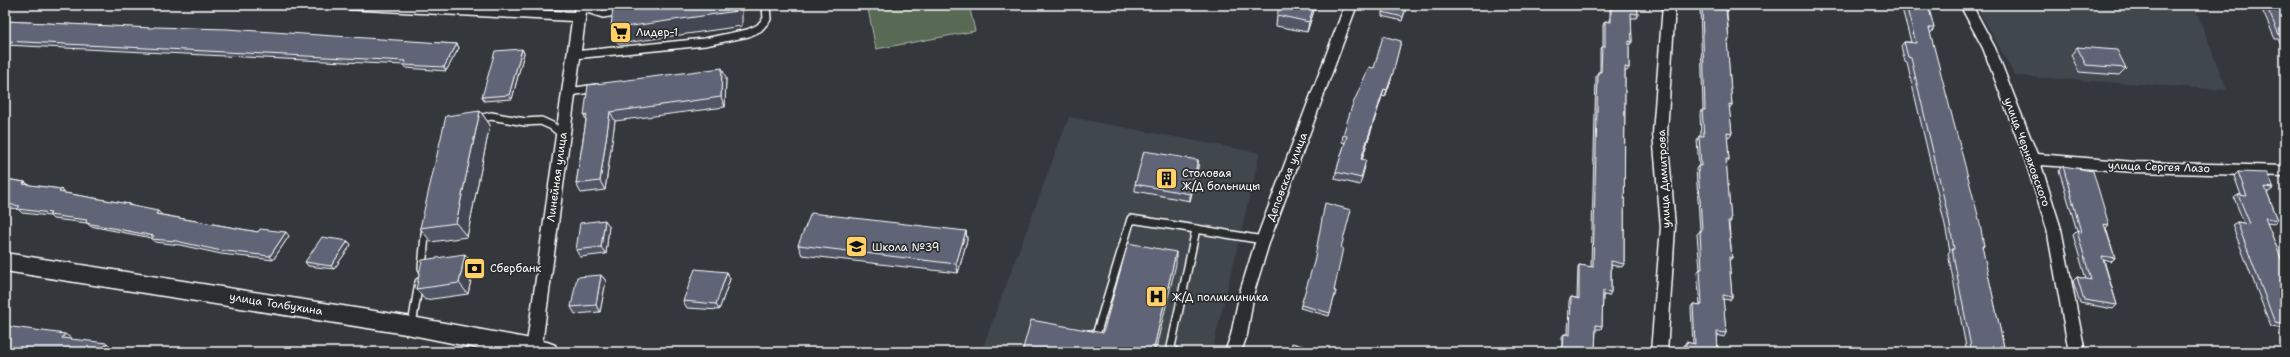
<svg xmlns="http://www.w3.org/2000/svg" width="2290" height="357" font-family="'Shantell Sans',sans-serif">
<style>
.built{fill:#41464e}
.green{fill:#596a53;stroke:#acb4a9}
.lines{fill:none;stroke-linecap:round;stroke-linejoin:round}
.lane-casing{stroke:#fff;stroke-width:10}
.street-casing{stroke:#fff;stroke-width:3}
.secondary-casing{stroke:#fff;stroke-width:3}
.lane{stroke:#2a2d2e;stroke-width:7}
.street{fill:#2a2d2e;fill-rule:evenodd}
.secondary{fill:#2a2d2e;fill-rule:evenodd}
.wall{fill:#515766;stroke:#fff}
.shaded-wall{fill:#424753;stroke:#fff}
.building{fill:#5e6577;stroke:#fff}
.labels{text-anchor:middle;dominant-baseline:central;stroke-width:3.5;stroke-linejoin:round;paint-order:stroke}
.poi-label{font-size:11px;fill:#fff;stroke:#2a2d2e;text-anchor:start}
.street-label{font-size:11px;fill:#fff;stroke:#2a2d2e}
</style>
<rect width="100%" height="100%" fill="#34383d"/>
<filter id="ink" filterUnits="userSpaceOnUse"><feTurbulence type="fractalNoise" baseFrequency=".025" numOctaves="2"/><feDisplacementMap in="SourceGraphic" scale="8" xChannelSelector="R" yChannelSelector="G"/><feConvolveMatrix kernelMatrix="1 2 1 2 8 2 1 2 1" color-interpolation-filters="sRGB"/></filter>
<g filter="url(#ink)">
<g class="built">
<polygon points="453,5 558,5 558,9"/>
<polygon points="1976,5 2194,5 2227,90 2015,76"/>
<polygon points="1069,117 1260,153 1212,352 981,352"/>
</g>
<polygon class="green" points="892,5 969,5 975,31 876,49 868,9"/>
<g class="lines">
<defs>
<g id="lane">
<polyline points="581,7 603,14 621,11"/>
<polyline points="574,55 705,42 748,33 759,28 767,19 766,5"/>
<polyline points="570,92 596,88"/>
<polyline points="475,120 491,116 525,122 541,121 552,126 563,135"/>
<polyline points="422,268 426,225"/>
<polyline points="412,325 419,282"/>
<polyline points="1089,334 1096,335 1131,219 1196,229"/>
<polyline points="1175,352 1171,347 1196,229 1263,240"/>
</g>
<g id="street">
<polygon points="340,5 432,5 574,12 575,5 587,5 541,352 527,352 526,350 572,21 346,9"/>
<polygon points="1345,5 1357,5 1270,240 1254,292 1247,335 1241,352 1225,352 1231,335 1240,292 1256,240"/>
<polygon points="1663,5 1675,5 1667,133 1675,227 1667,352 1651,352 1661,227 1653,133"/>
<polygon points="1960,5 1972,5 1995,48 2037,154 2135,162 2285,166 2285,176 2135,172 2041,165 2061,229 2085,352 2069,352 2047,229 2025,159 1983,48"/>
</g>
<polygon id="secondary" points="5,253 412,317 547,342 555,345 558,352 497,352 412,335 5,271"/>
</defs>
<use href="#lane" class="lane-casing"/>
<use href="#street" class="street-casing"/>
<use href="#secondary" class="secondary-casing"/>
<use href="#lane" class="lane"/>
<use href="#street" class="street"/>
<use href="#secondary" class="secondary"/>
</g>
<g class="wall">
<polygon points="1316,5 1307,32 1276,26 1277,15"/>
<polygon points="1407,5 1402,21 1382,16 1382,12"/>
<polygon points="1610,5 1637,5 1638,14 1636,18 1631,18 1632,42 1630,45 1629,45 1629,68 1627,71 1625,71 1624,264 1622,267 1611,265 1611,292 1609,296 1603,295 1602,326 1601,329 1596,329 1595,352 1562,352 1562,337 1564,334 1568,334 1569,301 1571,297 1577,298 1578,268 1579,265 1591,267 1596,76 1598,72 1600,72 1600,50 1602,47 1603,47 1603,25 1605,21 1610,22"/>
<polygon points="1700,5 1728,5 1728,10 1727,13 1729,39 1727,43 1732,105 1729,109 1732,133 1729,137 1727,136 1729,160 1727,163 1726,163 1731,221 1729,224 1732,258 1729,261 1732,297 1730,300 1723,299 1726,333 1724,337 1717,335 1718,352 1684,352 1684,346 1686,342 1693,344 1691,307 1693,304 1700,305 1697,272 1700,269 1697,234 1700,231 1696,169 1698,166 1699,166 1697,140 1699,136 1701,136 1700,114 1703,110"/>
<polygon points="1901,5 1928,5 1934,28 1931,33 1930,33 1984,246 1982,248 2004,347 2001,350 2001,352 1967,352 1948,253 1950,251 1945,225 1907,63 1905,62 1901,46 1904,42 1911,42"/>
<polygon points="2260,5 2285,5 2285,53 2278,39 2275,39"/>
<polygon points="5,21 457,44 459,48 446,71 406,68 404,65 5,45"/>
<polygon points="2077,47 2126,68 2119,75 2079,72 2071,55"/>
<polygon points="522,49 524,53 512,99 484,101 482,97"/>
<polygon points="726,78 725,107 615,121 605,190 581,193 576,184 586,120 584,115"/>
<polygon points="1391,80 1385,97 1382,96 1362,159 1365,167 1360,185 1335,179 1336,172 1345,143 1342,142 1343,135"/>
<polygon points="480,111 490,125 467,237 431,242 420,228"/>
<polygon points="1198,160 1198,167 1190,201 1135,191 1135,184"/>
<polygon points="2063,166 2109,225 2106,228 2115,258 2111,262 2104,260 2117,305 2113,309 2080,303 2073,281 2077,277 2086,279 2073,235 2077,231 2059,170"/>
<polygon points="2238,172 2274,188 2269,192 2267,192 2278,220 2274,224 2267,223 2285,268 2285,329 2271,327 2232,225 2237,222 2244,223 2234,198 2238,195 2241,195 2234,176"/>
<polygon points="5,179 25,182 29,185 61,189 65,193 129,204 132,206 162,215 258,232 289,236 273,260 221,254 180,245 155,242 151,239 152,238 90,226 87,223 53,219 50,216 22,213 18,209 5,207"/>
<polygon points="609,226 606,254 580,257 576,250"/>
<polygon points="966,231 967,240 958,273 802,255 798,245"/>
<polygon points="348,241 351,245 334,269 308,266 305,262"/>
<polygon points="1341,248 1334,291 1336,291 1329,316 1300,308 1301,305"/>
<polygon points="474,266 468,294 425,300 416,289"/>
<polygon points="727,272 730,279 719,310 687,308 683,301"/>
<polygon points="601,275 606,281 600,312 575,314 571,307"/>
</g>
<g class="shaded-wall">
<polygon points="737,5 742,5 742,26 618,44 611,29"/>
<polygon points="1314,5 1316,5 1307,32 1309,22"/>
<polygon points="1401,41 1391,80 1385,97"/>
<polygon points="457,44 459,48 446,71 444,67"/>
<polygon points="522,49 524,53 512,99 509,95"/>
<polygon points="722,68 726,78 725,107 721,97"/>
<polygon points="1384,89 1382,96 1360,166 1361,159"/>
<polygon points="480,111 490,125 467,237 456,223"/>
<polygon points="610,112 615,121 605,190 600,181"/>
<polygon points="1198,160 1198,167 1190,201 1190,194"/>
<polygon points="25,182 29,185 23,184"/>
<polygon points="61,189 65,193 59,192"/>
<polygon points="158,211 162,215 156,214"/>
<polygon points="605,220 609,226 606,254 601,247"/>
<polygon points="966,231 967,240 958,273 956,264"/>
<polygon points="286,232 289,236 273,260 270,256"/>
<polygon points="348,241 351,245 334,269 331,266"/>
<polygon points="1176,252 1176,264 1155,352 1153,352"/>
<polygon points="465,254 474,266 468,294 459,283"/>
<polygon points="727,272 730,279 719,310 716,304"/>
<polygon points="601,275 606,281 600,312 596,305"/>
<polygon points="65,334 71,338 68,343 62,338"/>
<polygon points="107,343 112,348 109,352 101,352"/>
</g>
<g class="building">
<polygon points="613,5 737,5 737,11 611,29"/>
<polygon points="1280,5 1314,5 1309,22 1277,15"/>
<polygon points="1385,5 1407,5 1403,17 1382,12"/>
<polygon points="1611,5 1637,5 1638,14 1631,13 1632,42 1629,41 1629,68 1625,67 1624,264 1611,261 1611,292 1603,291 1602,326 1596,325 1595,352 1563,352 1564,334 1570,335 1571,297 1579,299 1579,265 1593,267 1598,72 1601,72 1602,47 1605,47 1605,21 1611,22"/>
<polygon points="1702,5 1728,5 1728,10 1726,10 1729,39 1727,39 1732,105 1729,104 1732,133 1727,132 1729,160 1726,159 1731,221 1728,221 1732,258 1729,257 1732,297 1723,295 1726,333 1717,332 1718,352 1686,352 1686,342 1695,344 1693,304 1702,305 1700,269 1702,269 1700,231 1702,231 1698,166 1701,166 1699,136 1704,136 1702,110 1705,110"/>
<polygon points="1906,5 1928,5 1934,28 1929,28 1979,219 1984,246 1982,246 2004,347 2000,346 2001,352 1972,352 1952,249 1954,249 1949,220 1911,58 1908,57 1904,42 1916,43"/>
<polygon points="2266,5 2285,5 2285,41 2282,35 2279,35"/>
<polygon points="5,21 153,28 154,27 227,29 457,44 444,67 404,65 406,61 5,41"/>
<polygon points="1383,36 1401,41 1393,73 1387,90 1384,89 1361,159 1366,160 1361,178 1336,172 1347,136 1343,135 1352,106 1369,67 1374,68"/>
<polygon points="2077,47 2117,50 2126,68 2086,65"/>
<polygon points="522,49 509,95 482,97 495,51"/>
<polygon points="722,68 721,97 610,112 600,181 576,184 587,114 584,115 588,85"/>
<polygon points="480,111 456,223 420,228 446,116"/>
<polygon points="1144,151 1198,160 1190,194 1135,184"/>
<polygon points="2063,166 2093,171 2109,225 2104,224 2115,258 2102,256 2117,305 2084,300 2077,277 2091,280 2077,231 2081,232"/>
<polygon points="2238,172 2267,173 2274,188 2265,187 2278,220 2265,218 2285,268 2285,325 2275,323 2237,222 2250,224 2238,195 2247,196"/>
<polygon points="5,179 25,182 23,184 61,189 59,192 129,204 128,205 158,211 156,214 258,232 260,229 286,232 270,256 217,250 176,241 151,239 154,236 86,223 87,220 49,215 51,213 17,209 20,206 5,204"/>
<polygon points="1325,203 1351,210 1341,248 1343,248 1334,291 1336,291 1330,313 1301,305 1314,262"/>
<polygon points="811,213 966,231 956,264 798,245"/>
<polygon points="605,220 601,247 576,250 580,223"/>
<polygon points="322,237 348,241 331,266 305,262"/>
<polygon points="1128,243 1176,252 1153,352 1022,352 1031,320 1103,333"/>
<polygon points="465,254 459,283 416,289 422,260"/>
<polygon points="695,269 727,272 716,304 683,301"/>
<polygon points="601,275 596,305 571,307 577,277"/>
<polygon points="5,326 65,334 62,338 107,343 101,352 103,352 5,352"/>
<polygon points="1292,343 1321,351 1321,352 1290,352"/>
<polygon points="2094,350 2105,352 2095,352"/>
</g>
</g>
<defs>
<symbol id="supermarket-square" viewBox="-11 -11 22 22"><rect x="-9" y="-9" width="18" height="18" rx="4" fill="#ffd166" stroke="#2a2d2e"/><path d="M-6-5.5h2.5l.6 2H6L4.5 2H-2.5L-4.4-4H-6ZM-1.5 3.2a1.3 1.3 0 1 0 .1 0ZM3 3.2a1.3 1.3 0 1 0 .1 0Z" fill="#111"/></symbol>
<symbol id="building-square" viewBox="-11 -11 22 22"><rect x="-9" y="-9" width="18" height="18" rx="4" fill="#ffd166" stroke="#2a2d2e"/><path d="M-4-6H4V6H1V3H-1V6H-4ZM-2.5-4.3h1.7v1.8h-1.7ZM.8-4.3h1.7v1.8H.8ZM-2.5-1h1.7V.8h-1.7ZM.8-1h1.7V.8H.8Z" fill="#111"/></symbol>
<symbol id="school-square" viewBox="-11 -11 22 22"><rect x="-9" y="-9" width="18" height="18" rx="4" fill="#ffd166" stroke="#2a2d2e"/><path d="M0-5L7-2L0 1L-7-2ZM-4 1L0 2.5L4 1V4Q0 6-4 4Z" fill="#111"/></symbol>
<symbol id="bank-square" viewBox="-11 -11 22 22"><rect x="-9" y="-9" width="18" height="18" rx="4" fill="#ffd166" stroke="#2a2d2e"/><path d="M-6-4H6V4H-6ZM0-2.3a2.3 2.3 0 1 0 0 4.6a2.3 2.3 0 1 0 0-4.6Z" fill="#111"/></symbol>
<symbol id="hospital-square" viewBox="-11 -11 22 22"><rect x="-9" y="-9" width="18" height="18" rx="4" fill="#ffd166" stroke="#2a2d2e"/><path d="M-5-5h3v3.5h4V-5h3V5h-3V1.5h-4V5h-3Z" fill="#111"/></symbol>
</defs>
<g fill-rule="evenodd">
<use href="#supermarket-square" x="608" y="20" width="25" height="25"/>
<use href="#building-square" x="1154" y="166" width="25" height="25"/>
<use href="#school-square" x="844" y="234" width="25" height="25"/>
<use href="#bank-square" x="462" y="256" width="25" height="25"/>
<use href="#hospital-square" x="1144" y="284" width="25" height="25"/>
</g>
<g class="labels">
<g class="poi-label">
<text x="636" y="32">Лидер-1</text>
<text x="1182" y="173">Столовая<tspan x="1182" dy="13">Ж/Д больницы</tspan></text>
<text x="872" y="247">Школа №39</text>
<text x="490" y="268">Сбербанк</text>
<text x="1172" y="297">Ж/Д поликлиника</text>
</g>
<g class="street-label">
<text transform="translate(2027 152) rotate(70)">улица Черняховского</text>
<text transform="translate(2159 167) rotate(2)">улица Сергея Лазо</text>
<text transform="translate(557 177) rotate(-82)">Линейная улица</text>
<text transform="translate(1287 177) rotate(-69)">Деповская улица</text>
<text transform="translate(1664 179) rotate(-93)">улица Димитрова</text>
<text transform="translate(276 304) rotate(9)">улица Толбухина</text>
</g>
</g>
<rect width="2290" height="357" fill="none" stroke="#2a2d2e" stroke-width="20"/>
<rect x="10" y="10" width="2270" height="337" fill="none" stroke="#fff" stroke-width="1.5" filter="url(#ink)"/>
</svg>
